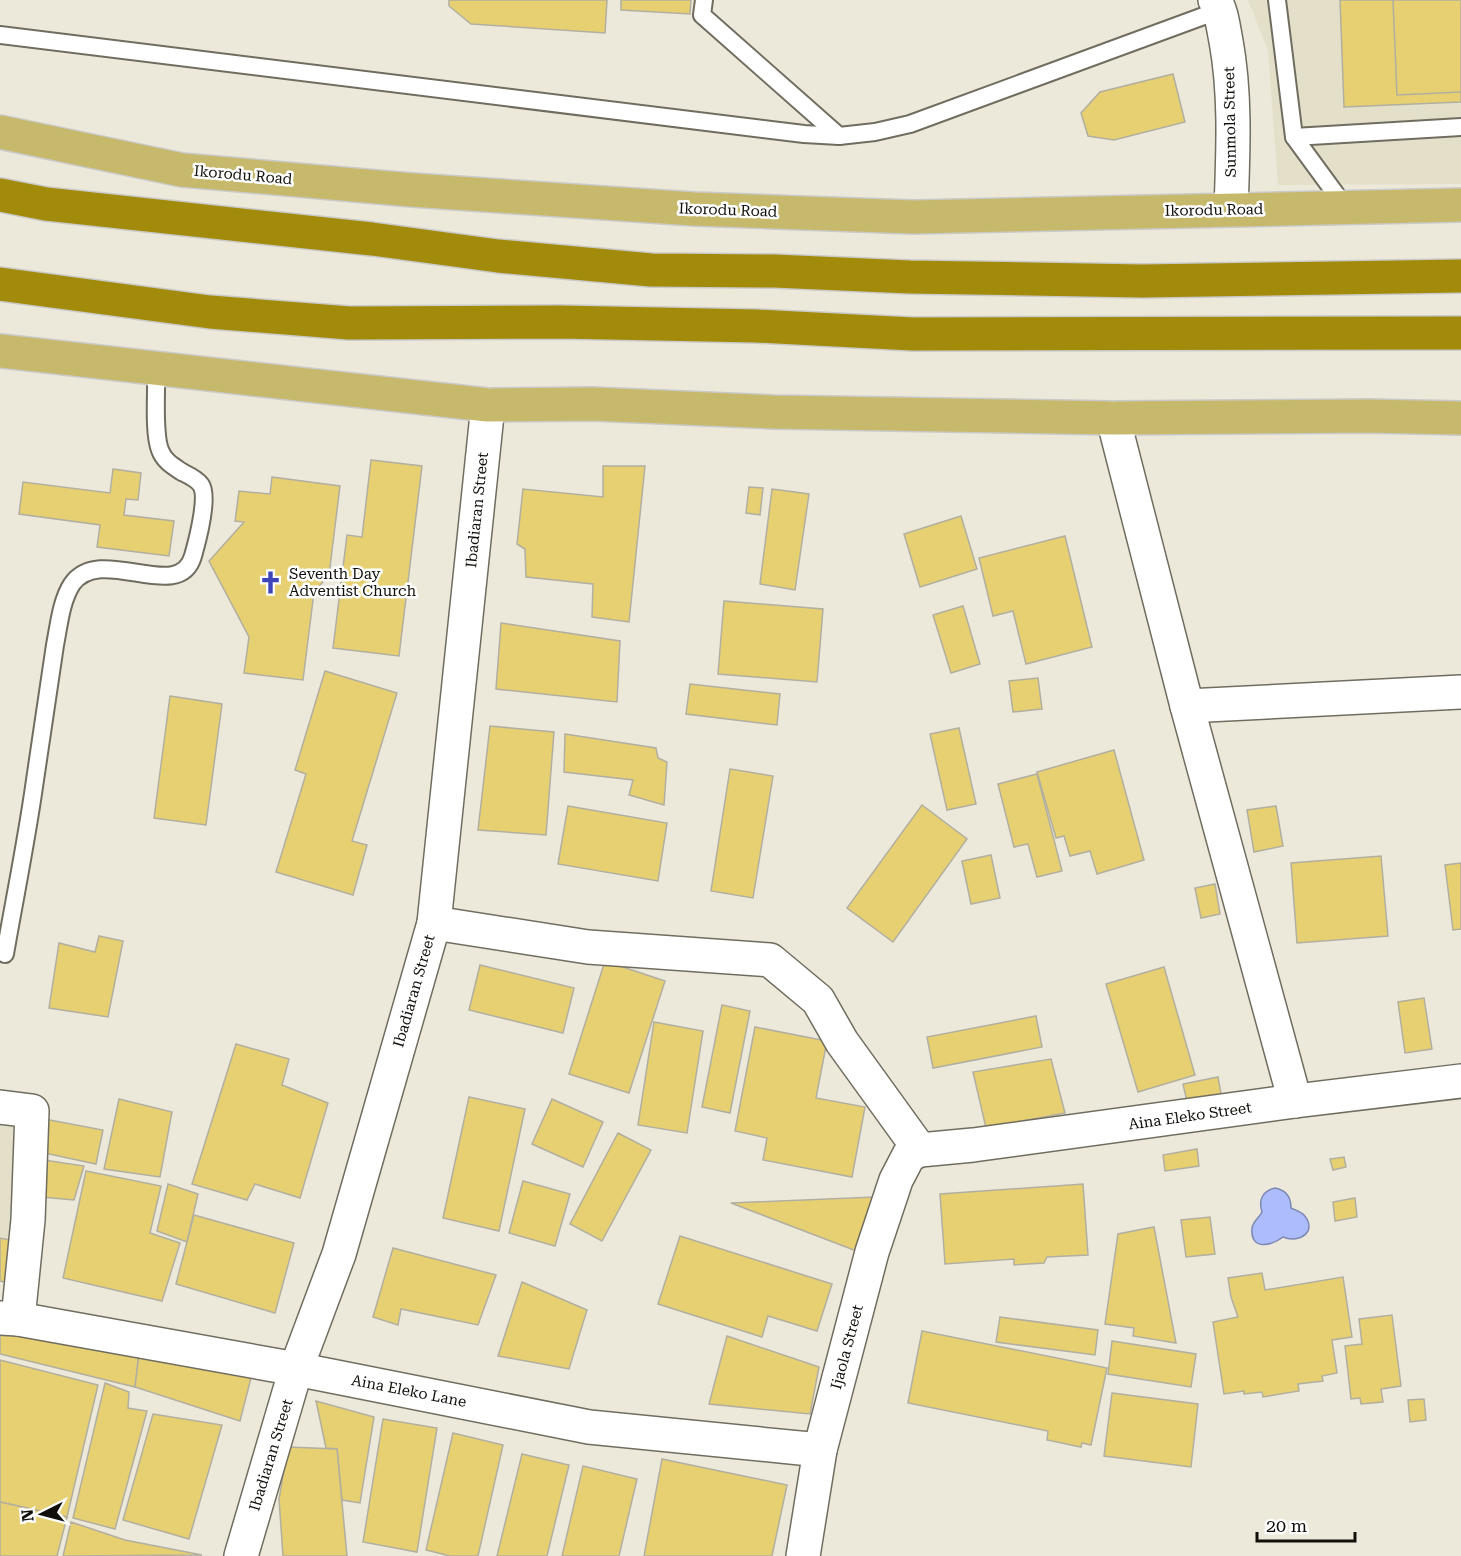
<svg xmlns="http://www.w3.org/2000/svg" width="1461" height="1556" font-family="'Roboto Serif',serif">
<style>
.built{fill:#e4dfc9}
.water{fill:#adbcfd;stroke:#7e88b4;stroke-width:1.5}
.building{fill:#e6d072;stroke:#b2afa0;stroke-width:1.5}
.lines{fill:none;stroke-linecap:round;stroke-linejoin:round}
.service-casing{stroke:#706d60;stroke-width:20}
.minor-casing{stroke:#706d60;stroke-width:36}
.primary-casing{stroke:#cacac9;stroke-width:36}
.motorway-casing{stroke:#cacac9;stroke-width:36}
.service{stroke:#fff;stroke-width:16}
.minor{stroke:#fff;stroke-width:33}
.primary{stroke:#c7b96c;stroke-width:33}
.motorway{stroke:#a28a0a;stroke-width:33}
.labels{text-anchor:middle;dominant-baseline:central;stroke-width:5;stroke-linejoin:round;paint-order:stroke}
.street-label{font-size:15px;fill:#100f0a;stroke:#fff}
.poi-label{font-size:15px;fill:#100f0a;stroke:#fff;text-anchor:start}
</style>
<rect width="100%" height="100%" fill="#ede9da"/>
<g class="built">
<polygon points="1248,0 1461,0 1461,184 1278,185 1268,50"/>
<polygon points="0,1106 32,1111 17,1240 0,1237"/>
</g>
<path class="water" d="M1275 1188C1286 1190 1291 1197 1291 1208 1295 1210 1300 1211 1304 1215 1318 1231 1300 1244 1283 1237 1271 1246 1250 1251 1252 1228 1253 1221 1259 1218 1262 1212 1258 1199 1263 1191 1275 1188Z"/>
<g class="building">
<polygon points="449,0 607,0 605,33 471,24 449,6"/>
<polygon points="621,0 691,0 690,14 621,10"/>
<polygon points="1340,0 1461,0 1461,102 1344,107"/>
<polygon points="1393,0 1461,0 1461,92 1397,95"/>
<polygon points="1173,74 1185,122 1114,140 1088,136 1081,113 1100,92"/>
<polygon points="371,460 422,466 399,656 333,648 347,535 362,537"/>
<polygon points="603,466 645,466 629,622 592,617 593,584 526,577 525,549 517,544 523,489 603,497"/>
<polygon points="113,469 141,473 138,500 126,499 124,515 174,521 169,556 97,547 100,525 19,514 23,482 110,493"/>
<polygon points="272,477 340,486 329,575 314,592 303,680 244,673 249,637 209,561 244,522 235,521 239,491 270,494"/>
<polygon points="749,487 763,488 760,515 746,513"/>
<polygon points="772,489 809,494 795,590 760,584"/>
<polygon points="961,516 977,569 920,587 904,534"/>
<polygon points="1065,536 1092,647 1026,664 1013,611 993,616 979,558"/>
<polygon points="724,601 823,609 817,682 718,674"/>
<polygon points="963,606 980,664 951,673 933,615"/>
<polygon points="501,623 620,641 617,702 496,689"/>
<polygon points="325,671 397,693 352,841 367,845 353,895 276,872 306,774 295,770"/>
<polygon points="1038,678 1042,709 1013,712 1009,681"/>
<polygon points="690,684 780,694 777,725 686,714"/>
<polygon points="170,696 222,704 206,825 154,818"/>
<polygon points="490,726 554,732 546,835 478,830"/>
<polygon points="959,728 976,804 947,810 930,734"/>
<polygon points="565,734 656,748 658,758 667,762 664,805 629,795 633,780 564,772"/>
<polygon points="1114,750 1144,860 1097,874 1090,851 1070,856 1064,836 1056,838 1037,772"/>
<polygon points="730,769 773,776 753,898 711,891"/>
<polygon points="1037,774 1062,871 1037,877 1028,844 1014,847 998,784"/>
<polygon points="922,805 967,839 893,942 847,908"/>
<polygon points="568,806 667,823 658,881 558,864"/>
<polygon points="1276,806 1283,846 1254,852 1247,810"/>
<polygon points="991,855 1000,898 971,904 962,861"/>
<polygon points="1381,856 1388,936 1297,943 1291,863"/>
<polygon points="1461,863 1461,929 1453,930 1445,865"/>
<polygon points="1215,884 1220,914 1201,918 1195,888"/>
<polygon points="99,936 123,941 108,1017 49,1008 59,943 95,952"/>
<polygon points="605,961 665,981 629,1093 569,1074"/>
<polygon points="480,965 574,988 563,1033 469,1010"/>
<polygon points="1164,967 1195,1075 1138,1092 1106,984"/>
<polygon points="1424,998 1432,1049 1405,1053 1398,1002"/>
<polygon points="722,1005 750,1011 730,1113 702,1107"/>
<polygon points="1036,1016 1042,1047 933,1068 927,1037"/>
<polygon points="654,1022 703,1031 687,1133 638,1125"/>
<polygon points="755,1027 827,1041 816,1098 865,1107 852,1177 763,1160 767,1138 735,1131"/>
<polygon points="236,1044 289,1059 282,1085 328,1103 300,1198 255,1184 247,1200 192,1184"/>
<polygon points="1051,1059 1065,1113 986,1128 973,1072"/>
<polygon points="1218,1077 1222,1099 1188,1106 1183,1084"/>
<polygon points="469,1097 525,1109 499,1231 443,1218"/>
<polygon points="119,1099 172,1112 160,1177 104,1169"/>
<polygon points="552,1099 603,1122 583,1167 532,1144"/>
<polygon points="39,1118 103,1130 96,1164 35,1151"/>
<polygon points="618,1133 651,1150 602,1241 570,1224"/>
<polygon points="1197,1149 1199,1166 1165,1171 1163,1155"/>
<polygon points="1344,1157 1346,1167 1333,1170 1330,1159"/>
<polygon points="31,1158 84,1166 74,1200 30,1196"/>
<polygon points="86,1171 161,1186 150,1233 180,1243 162,1301 63,1278"/>
<polygon points="523,1181 570,1194 555,1246 509,1233"/>
<polygon points="168,1184 198,1194 187,1242 157,1231"/>
<polygon points="1083,1184 1088,1255 1047,1257 1044,1263 1014,1265 1014,1259 945,1264 940,1194"/>
<polygon points="874,1197 859,1252 731,1203"/>
<polygon points="1355,1198 1357,1217 1335,1221 1333,1202"/>
<polygon points="194,1215 294,1243 275,1313 176,1284"/>
<polygon points="1210,1217 1215,1254 1186,1257 1181,1220"/>
<polygon points="1154,1227 1176,1343 1133,1336 1134,1328 1105,1324 1118,1234"/>
<polygon points="680,1236 832,1284 817,1331 768,1316 762,1337 658,1304"/>
<polygon points="0,1238 25,1243 18,1286 0,1281"/>
<polygon points="393,1248 496,1275 478,1325 401,1309 398,1325 373,1317"/>
<polygon points="1262,1273 1265,1290 1343,1277 1352,1337 1332,1340 1337,1373 1322,1376 1323,1381 1298,1384 1299,1391 1263,1397 1262,1392 1244,1394 1244,1391 1224,1394 1213,1322 1238,1317 1231,1297 1228,1278"/>
<polygon points="522,1282 587,1310 569,1369 498,1356"/>
<polygon points="1392,1315 1401,1386 1381,1389 1383,1402 1361,1404 1360,1398 1351,1399 1345,1346 1362,1344 1359,1319"/>
<polygon points="1000,1317 1098,1330 1095,1355 996,1342"/>
<polygon points="4,1321 140,1345 135,1387 0,1354 0,1337"/>
<polygon points="922,1331 1107,1368 1091,1445 1082,1443 1081,1447 1047,1440 1048,1431 908,1403"/>
<polygon points="727,1336 819,1367 810,1414 709,1404"/>
<polygon points="1112,1341 1196,1354 1191,1387 1108,1374"/>
<polygon points="140,1345 254,1366 240,1421 135,1387"/>
<polygon points="0,1360 98,1385 67,1517 0,1502"/>
<polygon points="105,1383 129,1392 128,1408 147,1411 115,1529 73,1518"/>
<polygon points="1112,1393 1198,1404 1191,1467 1104,1456"/>
<polygon points="1424,1399 1426,1420 1410,1422 1408,1400"/>
<polygon points="316,1401 374,1417 360,1503 342,1500 337,1449 326,1448"/>
<polygon points="153,1414 222,1425 189,1539 123,1520"/>
<polygon points="383,1419 437,1428 417,1552 363,1542"/>
<polygon points="453,1433 503,1445 478,1556 450,1556 426,1550"/>
<polygon points="288,1447 337,1449 347,1556 283,1556 279,1499"/>
<polygon points="522,1454 569,1465 547,1556 497,1556"/>
<polygon points="662,1459 787,1485 772,1556 644,1556"/>
<polygon points="583,1466 637,1479 619,1556 562,1556"/>
<polygon points="0,1502 67,1517 57,1556 0,1556"/>
<polygon points="71,1522 125,1540 202,1555 63,1556"/>
</g>
<g class="lines">
<defs>
<g id="service">
<polyline points="704,0 702,15 839,136"/>
<polyline points="1277,0 1294,137 1346,208"/>
<polyline points="0,35 804,134 839,136 875,132 910,124 1220,10"/>
<polyline points="1294,137 1461,127"/>
<path d="M5 954C15 896 27 838 35 780 42 735 48 690 55 645 59 625 61 601 72 584 101 543 179 605 193 556 197 542 209 497 201 485 197 479 188 475 182 472 173 466 164 461 160 450 153 432 157 390 156 369"/>
</g>
<g id="minor">
<path d="M1215 0C1222 13 1223 26 1226 41 1236 96 1233 153 1231 209"/>
<polyline points="1113,418 1187,706 1295,1101"/>
<polyline points="1187,706 1461,692"/>
<polyline points="434,923 588,947 770,960 818,1000 842,1042 920,1150"/>
<polyline points="0,1107 32,1111 28,1220 18,1319"/>
<polyline points="0,1318 18,1319 296,1369 589,1427 820,1450"/>
<polyline points="241,1556 296,1369 339,1254 434,923 488,405"/>
<polyline points="803,1556 820,1450 872,1252 896,1180 909,1155 920,1150 973,1145 1295,1101 1461,1081"/>
</g>
<g id="primary">
<polyline points="0,132 182,170 412,190 694,209 913,217 1461,205"/>
<polyline points="0,351 488,405 593,404 774,412 1113,418 1368,416 1461,418"/>
</g>
<g id="motorway">
<polyline points="0,195 46,204 372,239 498,256 651,270 774,271 910,277 1142,281 1461,276"/>
<polyline points="0,284 210,312 349,323 560,322 756,326 913,334 1461,333"/>
</g>
</defs>
<use href="#service" class="service-casing"/>
<use href="#minor" class="minor-casing"/>
<use href="#primary" class="primary-casing"/>
<use href="#motorway" class="motorway-casing"/>
<use href="#service" class="service"/>
<use href="#minor" class="minor"/>
<use href="#primary" class="primary"/>
<use href="#motorway" class="motorway"/>
</g>
<defs>
<symbol id="church-bare" viewBox="-9 -9 18 18"><path d="M-1.2-6h2.4v3.5h3.3v2.4h-3.3V6h-2.4V-.1h-3.3v-2.4h3.3Z" fill="#3e45b9" stroke="#fff" stroke-width="2.5" paint-order="stroke"/></symbol>
</defs>
<g fill-rule="evenodd">
<use href="#church-bare" x="254" y="566" width="33" height="33"/>
</g>
<g class="labels">
<g class="street-label">
<text transform="translate(1230 122) rotate(-91)">Sunmola Street</text>
<text transform="translate(243 175) rotate(5)">Ikorodu Road</text>
<text transform="translate(728 210) rotate(2)">Ikorodu Road</text>
<text transform="translate(1214 210) rotate(-1)">Ikorodu Road</text>
<text transform="translate(477 510) rotate(-84)">Ibadiaran Street</text>
<text transform="translate(414 991) rotate(-74)">Ibadiaran Street</text>
<text transform="translate(1190 1116) rotate(-8)">Aina Eleko Street</text>
<text transform="translate(847 1347) rotate(-75)">Ijaola Street</text>
<text transform="translate(409 1391) rotate(11)">Aina Eleko Lane</text>
<text transform="translate(271 1455) rotate(-73)">Ibadiaran Street</text>
</g>
<g class="poi-label">
<text x="289" y="574">Seventh Day<tspan x="289" dy="17">Adventist Church</tspan></text>
</g>
</g>
<g transform="translate(42 1514) rotate(264)" stroke="#ffffff" stroke-width="4.5" paint-order="stroke">
<path d="M0-4.5L10 22L0 15L-10 22Z" fill="#100f0a"/>
<text y="-9" font-size="16" font-weight="bold" text-anchor="middle" fill="#100f0a">N</text>
</g>
<path d="M1257 1532v9h98v-9" fill="none" stroke="#100f0a" stroke-width="3"/>
<text x="1266" y="1532" font-size="18" fill="#100f0a" stroke="#ffffff" stroke-width="4.5" paint-order="stroke">20 m</text>
</svg>
